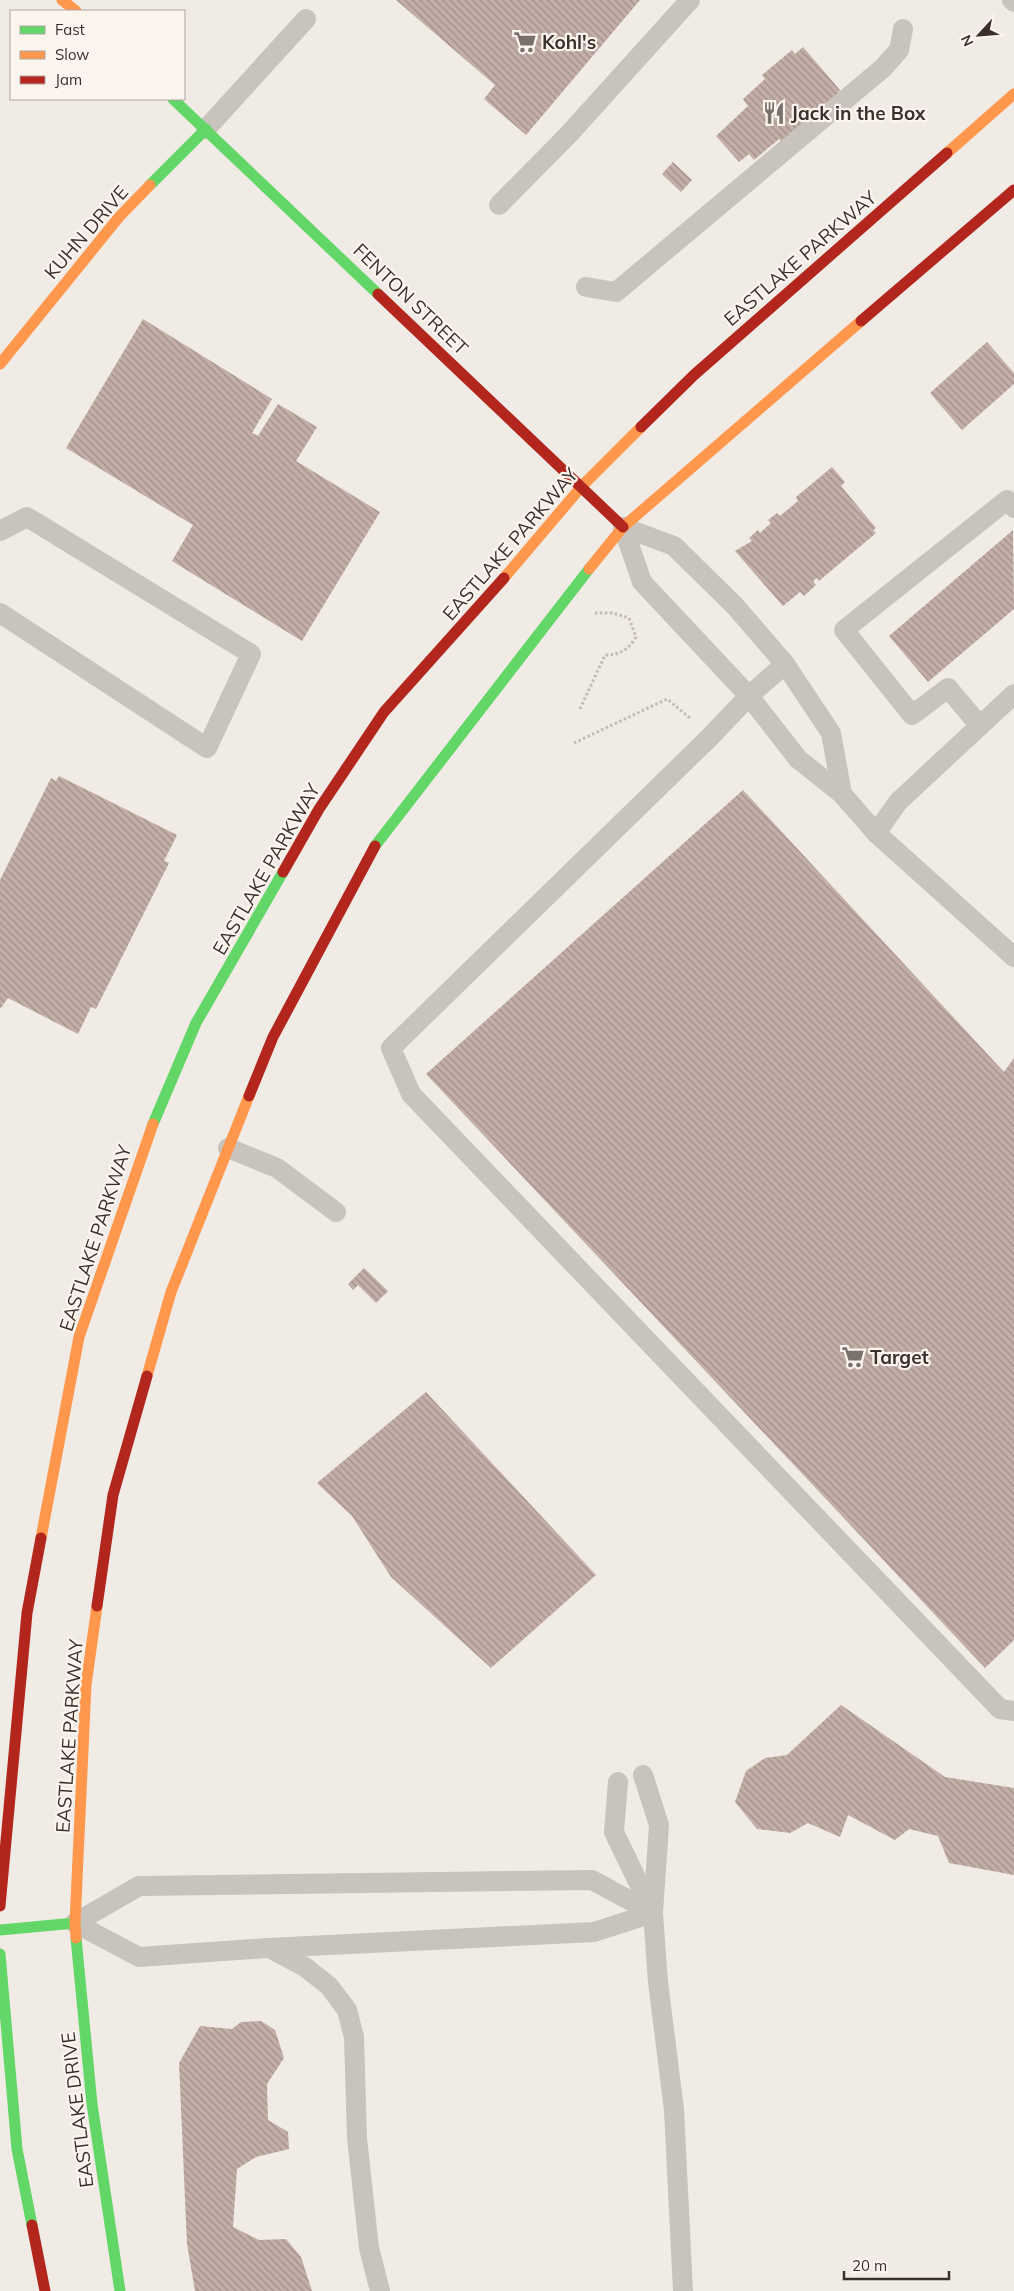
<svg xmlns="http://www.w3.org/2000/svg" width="1014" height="2291" font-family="Mulish,sans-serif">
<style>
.building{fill:url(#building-back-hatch)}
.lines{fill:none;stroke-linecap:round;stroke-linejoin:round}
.path{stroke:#c2bbb6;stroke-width:3;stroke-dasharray:2.5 2.5;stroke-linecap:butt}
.lane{stroke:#c9c3be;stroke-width:20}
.fast{stroke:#63d668;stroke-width:11}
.slow{stroke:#ff974d;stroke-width:11}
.jam{stroke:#b3261e;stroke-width:11}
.labels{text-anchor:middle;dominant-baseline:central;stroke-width:4.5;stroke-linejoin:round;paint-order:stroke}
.poi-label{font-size:19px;font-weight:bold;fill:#3b302b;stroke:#fbf5ee;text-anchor:start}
.street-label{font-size:19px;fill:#3b302b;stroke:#fbf5ee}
</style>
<defs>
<pattern id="building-back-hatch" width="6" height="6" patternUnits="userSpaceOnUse" patternTransform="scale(1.25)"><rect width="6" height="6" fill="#c3afa7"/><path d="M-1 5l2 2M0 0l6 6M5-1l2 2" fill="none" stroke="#a08f88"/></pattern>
</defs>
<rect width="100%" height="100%" fill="#f0ebe5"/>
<g class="building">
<polygon points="396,0 640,0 526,135 484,99 495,85"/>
<polygon points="803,47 840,90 838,92 842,96 828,108 824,103 814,112 818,116 805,127 801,123 801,126 783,143 779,139 754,160 749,154 739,162 716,136 748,106 743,99 765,79 762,75 792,50 795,54"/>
<polygon points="673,162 692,180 681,192 662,174"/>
<polygon points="143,319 272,399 252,433 258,436 278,404 317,427 296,461 380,512 302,641 172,561 193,525 66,448"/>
<polygon points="987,342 1014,373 1014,384 962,430 930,393"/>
<polygon points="832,467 845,482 841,486 876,528 873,530 876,533 819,581 817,578 813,581 816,585 804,596 800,592 783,606 735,551 752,541 749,538 758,530 760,533 771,523 768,520 777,513 780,516 798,501 796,497"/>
<polygon points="1013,530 1014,609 928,682 889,636"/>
<polygon points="59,776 177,835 164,861 169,863 96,1009 91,1007 78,1034 8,998 0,1009 0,880 51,778 56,781"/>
<polygon points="743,790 1004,1072 1014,1058 1014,1640 985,1668 426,1074"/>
<polygon points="364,1268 388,1291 376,1303 358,1285 353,1290 348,1284"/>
<polygon points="426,1392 596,1575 491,1668 391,1577 352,1516 317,1483"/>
<polygon points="841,1705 945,1777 1014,1788 1014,1875 949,1863 938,1836 909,1829 895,1840 848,1815 840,1837 808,1823 790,1833 757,1829 735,1802 746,1771 765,1758 787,1755"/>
<polygon points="261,2021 275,2030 284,2058 267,2084 268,2120 288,2132 289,2149 256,2157 237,2169 233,2227 259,2240 286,2239 301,2257 312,2291 195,2291 187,2244 179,2063 200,2026 232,2029 241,2022"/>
</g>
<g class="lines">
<g class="path">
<path d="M580 709 605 655C620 655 628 650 636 637L629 618 613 613H595"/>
<polyline points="574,743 667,699 690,718"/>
</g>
<g class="lane">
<polyline points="1012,0 1014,2"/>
<polyline points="206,129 306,19"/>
<polyline points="499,205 569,134 690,0"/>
<polyline points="586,287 616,292 883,68 899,50 903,29"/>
<polyline points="623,527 642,582 749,696 798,759 842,794 876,833 1014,957"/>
<polyline points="623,527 674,546 735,606 785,664 831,733 842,794"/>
<polyline points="0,531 27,517 251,654 207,748 0,613"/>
<polyline points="785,664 749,696 710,737 391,1048 411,1094 1000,1709 1014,1711"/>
<polyline points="980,726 948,688 912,715 844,630 1007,500 1014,508"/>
<polyline points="876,833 898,802 1014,694"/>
<polyline points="228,1148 277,1168 336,1212"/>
<polyline points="643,1775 659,1825 653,1913 658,1982 674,2110 683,2291"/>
<polyline points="618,1782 614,1832 652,1911"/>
<polyline points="75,1923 139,1886 592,1880 653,1913"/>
<polyline points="75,1923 139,1957 268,1948 594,1932 653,1913"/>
<polyline points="269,1948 305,1967 329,1986 347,2010 354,2037 357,2138 369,2248 380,2291"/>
</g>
<g class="fast">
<polyline points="173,99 378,294"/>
<polyline points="150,185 206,129"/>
<polyline points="375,846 589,569"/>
<polyline points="153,1124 196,1023 283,872"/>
<polyline points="0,1930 75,1923"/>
<polyline points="76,1938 92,2104 120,2291"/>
<polyline points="0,1954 17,2149 32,2225"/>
</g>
<g class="slow">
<polyline points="62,0 76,11"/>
<polyline points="947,153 1014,94"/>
<polyline points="0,364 119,217 150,185"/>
<polyline points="589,569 623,527 861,321"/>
<polyline points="504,578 582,486 641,427"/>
<polyline points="147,1376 171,1292 249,1096"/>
<polyline points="41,1538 79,1337 153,1124"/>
<polyline points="76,1938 75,1923 86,1685 97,1606"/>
</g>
<g class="jam">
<polyline points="378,294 623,527"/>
<polyline points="861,321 1014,190"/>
<polyline points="641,427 694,375 947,153"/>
<polyline points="283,872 319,809 384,712 504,578"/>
<polyline points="249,1096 273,1037 375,846"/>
<polyline points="97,1606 113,1495 147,1376"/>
<polyline points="0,1906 27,1613 41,1538"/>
<polyline points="32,2225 45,2291"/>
</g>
</g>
<defs>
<symbol id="supermarket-bare" viewBox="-9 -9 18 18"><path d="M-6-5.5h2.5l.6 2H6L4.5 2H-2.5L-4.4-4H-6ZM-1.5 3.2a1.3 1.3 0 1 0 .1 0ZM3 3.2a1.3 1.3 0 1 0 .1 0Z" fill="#7a716c" stroke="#fbf5ee" stroke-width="2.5" paint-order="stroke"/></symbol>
<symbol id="restaurant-bare" viewBox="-9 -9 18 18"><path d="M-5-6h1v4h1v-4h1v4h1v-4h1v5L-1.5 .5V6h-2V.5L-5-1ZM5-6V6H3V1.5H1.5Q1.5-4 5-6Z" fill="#7a716c" stroke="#fbf5ee" stroke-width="2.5" paint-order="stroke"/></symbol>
</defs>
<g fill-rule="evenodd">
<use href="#supermarket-bare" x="509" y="26" width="32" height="32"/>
<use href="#restaurant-bare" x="758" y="97" width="32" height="32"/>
<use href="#supermarket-bare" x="837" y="1341" width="32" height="32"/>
</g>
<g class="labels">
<g class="poi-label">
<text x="542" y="42">Kohl's</text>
<text x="791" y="113">Jack in the Box</text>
<text x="870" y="1357">Target</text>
</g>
<g class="street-label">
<text transform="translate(86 232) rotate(-49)">KUHN DRIVE</text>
<text transform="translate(800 258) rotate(-41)">EASTLAKE PARKWAY</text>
<text transform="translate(411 299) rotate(44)">FENTON STREET</text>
<text transform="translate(510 544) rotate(-49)">EASTLAKE PARKWAY</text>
<text transform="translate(266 869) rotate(-60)">EASTLAKE PARKWAY</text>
<text transform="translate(95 1238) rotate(-72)">EASTLAKE PARKWAY</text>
<text transform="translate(69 1736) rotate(-86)">EASTLAKE PARKWAY</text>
<text transform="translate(77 2110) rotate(-97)">EASTLAKE DRIVE</text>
</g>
</g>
<rect x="10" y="10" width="175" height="90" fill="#fbf5ee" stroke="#aea6a0"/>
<rect x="20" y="26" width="25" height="8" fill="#63d668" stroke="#aea6a0"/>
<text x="55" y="35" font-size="15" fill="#3b302b">Fast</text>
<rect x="20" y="51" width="25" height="8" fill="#ff974d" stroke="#aea6a0"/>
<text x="55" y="60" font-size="15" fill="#3b302b">Slow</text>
<rect x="20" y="76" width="25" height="8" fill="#b3261e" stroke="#aea6a0"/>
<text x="55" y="85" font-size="15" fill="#3b302b">Jam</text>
<g transform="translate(979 35) rotate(244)" stroke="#fbf5ee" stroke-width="4" paint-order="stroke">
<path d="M0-4L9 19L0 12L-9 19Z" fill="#3b302b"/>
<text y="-8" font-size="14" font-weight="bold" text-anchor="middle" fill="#3b302b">N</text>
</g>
<path d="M844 2271v8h105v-8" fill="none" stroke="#3b302b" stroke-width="2.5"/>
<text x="852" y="2271" font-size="15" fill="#3b302b" stroke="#fbf5ee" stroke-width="4" paint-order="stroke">20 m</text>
</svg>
